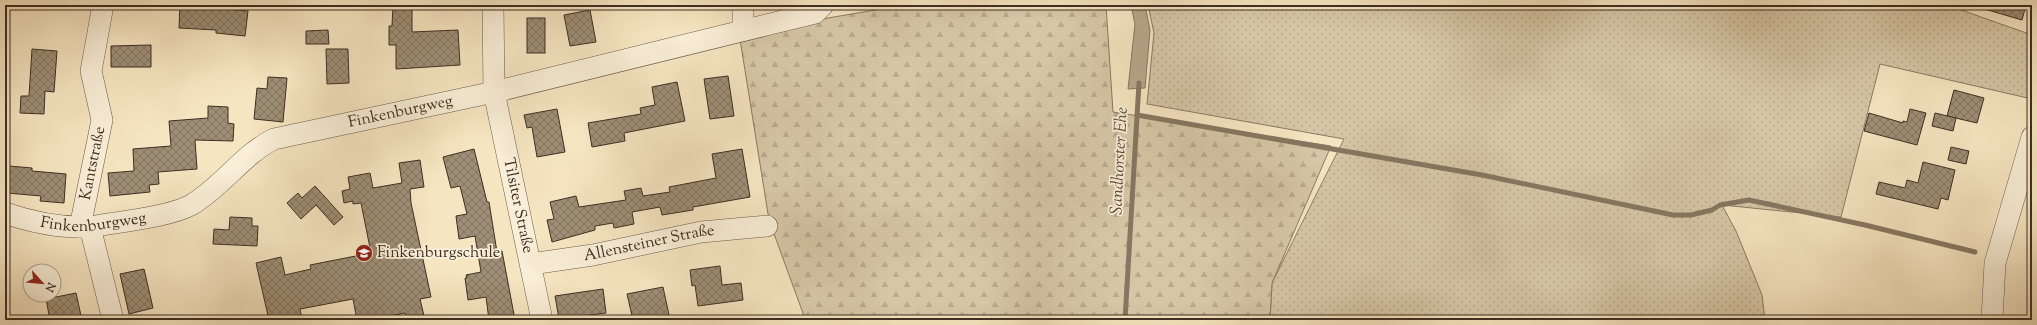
<svg xmlns="http://www.w3.org/2000/svg" width="2037" height="325" font-family="'Sorts Mill Goudy',serif">
<style>
.grass{fill:url(#grass-dots);stroke:#897a64}
.forest{fill:url(#forest-firs);stroke:#897a64}
.water{fill:#b7a78b;stroke:#867761}
.lines{fill:none;stroke-linecap:round;stroke-linejoin:round}
.stream{stroke:#867761;stroke-width:5}
.building{fill:url(#building-cross-hatch);stroke:#3c2f23}
.minor-casing{stroke:#6a5c4a;stroke-width:22}
.minor{stroke:#f9eed7;stroke-width:21}
.labels{text-anchor:middle;dominant-baseline:central;stroke-width:3.5;stroke-linejoin:round;paint-order:stroke}
.street-label{font-size:16px;fill:#3c2f23;stroke:#f9eed7}
.poi-label{font-size:16px;fill:#3c2f23;stroke:#f9eed7;text-anchor:start}
.water-label{font-size:17px;font-style:italic;fill:#5b4d3d;stroke:#f9eed7}
</style>
<defs>
<pattern id="grass-dots" width="8" height="8" patternUnits="userSpaceOnUse"><rect width="8" height="8" fill="#d6c6a6"/><path d="M2 2h.1M6 6h.1" fill="none" stroke="#b9aa8f" stroke-width="1.8" stroke-linecap="round"/></pattern>
<pattern id="forest-firs" width="22" height="20" patternUnits="userSpaceOnUse"><rect width="22" height="20" fill="#d6c6a6"/><path d="M5 1l3.5 6h-7zM16 11l3.5 6h-7z" fill="#b9aa8f"/></pattern>
<pattern id="building-cross-hatch" width="8" height="8" patternUnits="userSpaceOnUse"><rect width="8" height="8" fill="#9d8e75"/><path d="M0 0l8 8M0 8l8-8" fill="none" stroke="#817460"/></pattern>
</defs>
<rect width="100%" height="100%" fill="#f6e5c1"/>
<filter id="stains"><feTurbulence type="fractalNoise" baseFrequency=".005" numOctaves="4"/><feColorMatrix values="0 0 0 0 .2 0 0 0 0 .09 0 0 0 0 .02 0 0 0 .5 -.17"/></filter>
<radialGradient id="worn" r=".72"><stop offset=".6" stop-color="#630" stop-opacity="0"/><stop offset="1" stop-color="#630" stop-opacity=".3"/></radialGradient>
<polygon class="grass" points="1148,5 1947,5 2032,35 2032,99 1880,64 1841,217 1722,205 1736,231 1762,295 1765,320 1270,320 1272,283 1344,139 1147,104 1154,33"/>
<polygon class="forest" points="905,5 1106,5 1113,112 1331,146 1272,283 1270,320 803,320 804,316 769,220 739,33"/>
<polygon class="water" points="1131,5 1145,5 1150,30 1145,88 1128,89 1135,24"/>
<g class="lines">
<g class="stream">
<polyline points="1137,115 1482,175 1673,215 1691,215 1712,210 1720,205 1749,200 1865,225 1975,252"/>
<polyline points="1125,320 1139,83"/>
</g>
</g>
<g class="building">
<polygon points="180,5 206,5 206,7 248,11 245,36 216,33 216,30 179,28"/>
<polygon points="393,5 412,5 412,32 458,30 460,65 396,69 396,45 389,45 389,26 392,26"/>
<polygon points="1982,5 2026,5 2022,20 1981,8"/>
<polygon points="590,10 596,42 570,46 564,15"/>
<rect x="527" y="18" width="18" height="35"/>
<polygon points="328,30 329,44 306,44 306,31"/>
<polygon points="151,45 151,67 111,67 111,46"/>
<polygon points="32,49 57,51 54,92 45,91 44,114 20,113 21,96 29,96"/>
<polygon points="326,49 348,49 349,83 327,84"/>
<polygon points="728,76 734,116 710,119 704,79"/>
<polygon points="268,77 287,78 283,122 254,119 257,88 267,89"/>
<polygon points="677,82 685,121 624,133 625,141 592,147 588,123 641,114 640,108 655,105 652,87"/>
<polygon points="1954,90 1984,98 1977,123 1947,116"/>
<polygon points="208,106 228,107 228,123 234,124 233,141 195,140 197,169 158,172 159,184 149,185 150,192 110,196 108,173 134,171 133,149 171,146 169,121 208,118"/>
<polygon points="557,109 565,152 537,157 532,127 527,128 524,115"/>
<polygon points="1910,109 1926,113 1917,145 1864,131 1869,113 1903,123 1903,121 1907,122"/>
<polygon points="1935,113 1956,118 1953,131 1932,126"/>
<polygon points="1951,147 1969,151 1966,164 1948,160"/>
<polygon points="474,149 487,202 489,202 497,252 502,251 515,320 489,320 486,297 468,300 465,278 467,278 466,275 481,272 475,236 459,239 456,216 467,214 460,186 451,188 443,157"/>
<polygon points="742,149 750,197 693,207 693,210 662,215 660,207 632,212 634,224 614,228 613,223 595,226 595,230 552,242 547,220 554,219 550,202 576,196 579,207 626,200 624,191 641,188 643,196 670,192 669,187 716,178 712,154"/>
<polygon points="420,160 424,187 410,189 411,203 431,297 420,299 425,320 407,320 405,313 372,320 357,320 353,299 300,309 302,320 269,320 256,263 281,257 285,275 311,269 310,265 371,253 361,203 353,204 353,201 344,203 342,191 350,189 348,177 370,173 373,188 402,183 399,163"/>
<polygon points="1923,162 1955,170 1948,200 1941,198 1938,209 1876,194 1879,182 1905,188 1907,180 1918,183"/>
<polygon points="9,166 32,168 32,171 66,174 64,203 40,201 41,196 7,193"/>
<polygon points="315,186 343,217 334,225 316,205 301,219 287,203 298,193 302,198"/>
<polygon points="230,217 252,218 252,226 258,226 257,246 213,244 214,229 229,230"/>
<polygon points="720,266 722,285 741,283 743,300 698,306 695,285 692,286 690,270"/>
<polygon points="144,269 153,308 129,314 120,274"/>
<polygon points="663,287 669,315 647,320 633,320 627,294"/>
<polygon points="603,289 606,313 559,319 555,296"/>
<polygon points="76,293 82,320 50,320 46,299"/>
</g>
<g class="lines">
<defs>
<g id="minor">
<path id="s1" d="M493 5 494 92 542 320"/>
<polyline points="743,5 743,30"/>
<path id="s2" d="M5 213C31 222 62 228 90 227 115 222 170 217 191 205 222 187 242 155 274 139L494 92 815 13 823 5"/>
<path id="s3" d="M80 227 102 120 91 71 103 5"/>
<polyline points="90,227 113,320"/>
<path id="s4" d="M531 264 593 255 701 232 767 226"/>
<polyline points="1992,320 1995,263 2032,137"/>
</g>
</defs>
<use href="#minor" class="minor-casing"/>
<use href="#minor" class="minor"/>
</g>
<defs>
<symbol id="school-disc" viewBox="-11 -11 22 22"><circle r="9.5" fill="#8f2418" stroke="#f9eed7"/><path d="M0-5L7-2L0 1L-7-2ZM-4 1L0 2.5L4 1V4Q0 6-4 4Z" fill="#fff"/></symbol>
</defs>
<g fill-rule="evenodd">
<use href="#school-disc" x="354" y="243" width="20" height="20"/>
</g>
<g class="labels">
<g class="street-label">
<text stroke="none"><textPath href="#s2" startOffset="426">Finkenburgweg</textPath></text>
<text stroke="none"><textPath href="#s3" startOffset="65">Kantstraße</textPath></text>
<text stroke="none"><textPath href="#s1" startOffset="203">Tilsiter Straße</textPath></text>
<text stroke="none"><textPath href="#s2" startOffset="90">Finkenburgweg</textPath></text>
<text stroke="none"><textPath href="#s4" startOffset="120">Allensteiner Straße</textPath></text>
</g>
<g class="poi-label">
<text x="377" y="253">Finkenburgschule</text>
</g>
<g class="water-label">
<text transform="translate(1120 161) rotate(-87)">Sandhorster Ehe</text>
</g>
</g>
<rect width="2037" height="325" fill="none" stroke="#f6e5c1" stroke-width="20"/>
<rect x="6" y="6" width="2025" height="313" fill="none" stroke="#3c2f23" stroke-width="2"/>
<rect x="10" y="10" width="2017" height="305" fill="none" stroke="#3c2f23"/>
<g transform="translate(42 283) rotate(117)"><circle r="19" fill="#f9eed7" stroke="#ada28f"/>
<path d="M0-3L7 15L0 10L-7 15Z" fill="#8f2418"/>
<text y="-6" font-size="11" font-weight="bold" text-anchor="middle" fill="#3c2f23">N</text>
</g>
<rect width="100%" height="100%" filter="url(#stains)"/>
<rect width="100%" height="100%" fill="url(#worn)"/>
</svg>
